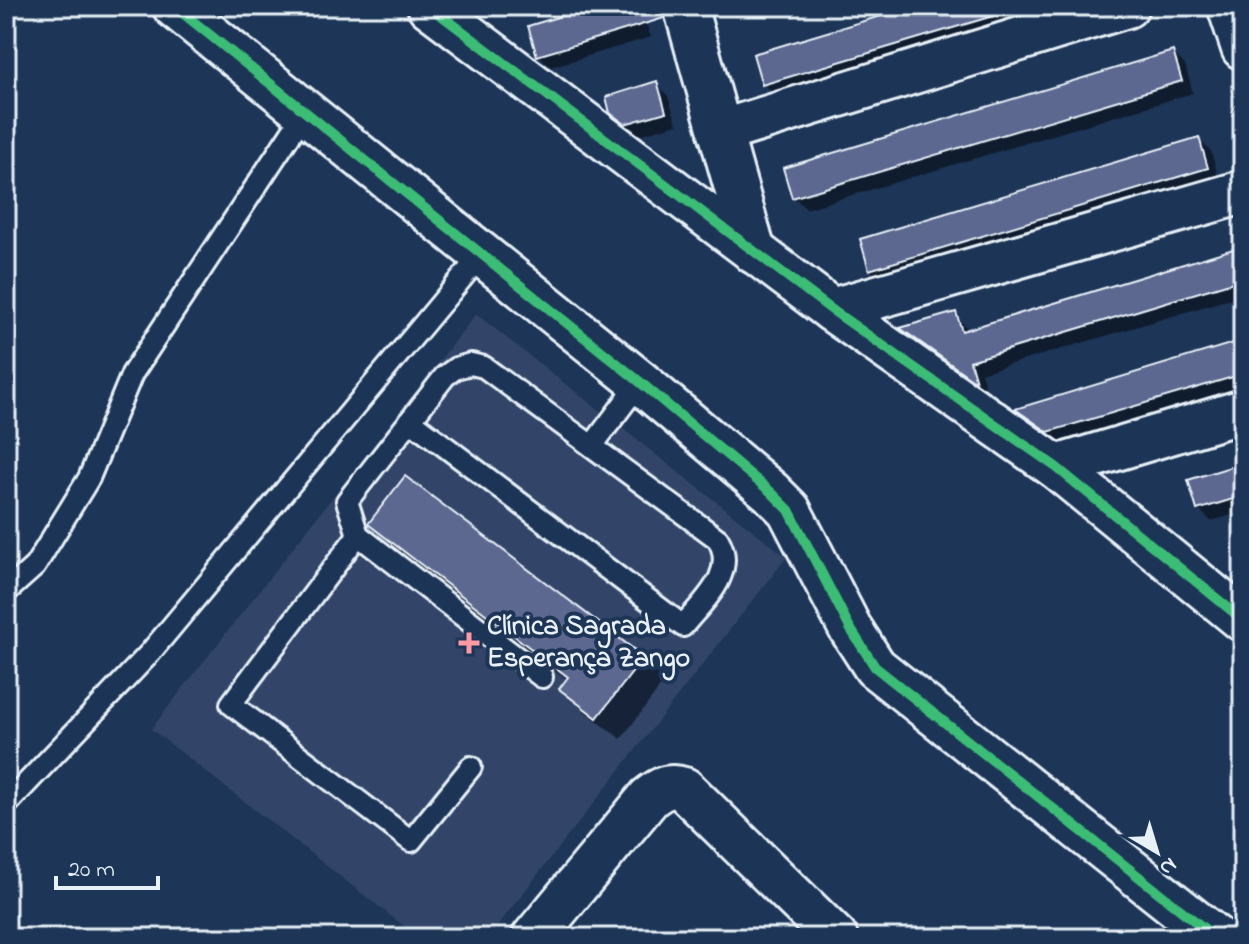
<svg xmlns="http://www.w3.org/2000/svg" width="1249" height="944" font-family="'Indie Flower',sans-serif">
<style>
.built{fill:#304468}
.shadow{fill:#0007}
.building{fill:#5c678f;stroke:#e8f1f8;stroke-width:2}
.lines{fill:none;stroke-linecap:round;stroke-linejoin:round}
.lane-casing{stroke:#e8f1f8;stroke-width:26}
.street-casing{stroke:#e8f1f8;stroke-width:48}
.lane{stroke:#1d3557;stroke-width:20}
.street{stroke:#1d3557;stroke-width:42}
.cycleway-casing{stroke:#1d3557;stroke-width:15}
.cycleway{stroke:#3abd76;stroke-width:10}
.poi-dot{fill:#ff9aa2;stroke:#1d3557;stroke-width:3}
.labels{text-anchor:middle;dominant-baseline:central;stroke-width:8;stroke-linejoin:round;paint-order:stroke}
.poi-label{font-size:28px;font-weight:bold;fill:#e8f1f8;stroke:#1d3557;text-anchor:start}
</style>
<rect width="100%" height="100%" fill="#1d3557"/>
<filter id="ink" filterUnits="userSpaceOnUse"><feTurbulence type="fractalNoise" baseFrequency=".0125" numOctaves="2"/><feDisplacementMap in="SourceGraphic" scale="16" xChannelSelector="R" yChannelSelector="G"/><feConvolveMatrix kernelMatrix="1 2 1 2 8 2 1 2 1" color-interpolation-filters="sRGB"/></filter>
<g filter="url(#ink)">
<polygon class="built" points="476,314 787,557 488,938 419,938 151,729"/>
<g class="shadow">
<polygon points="600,6 640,6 651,37 551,67 539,55"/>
<polygon points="920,6 1077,6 776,96 764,84"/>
<polygon points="1173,53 1185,65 1193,93 806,209 794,197"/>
<polygon points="656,83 668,96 677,124 639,135 612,112"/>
<polygon points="1198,139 1211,151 1219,180 882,281 870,269"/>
<polygon points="1243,254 1243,295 981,373 986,390 915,340 904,329 956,315 969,331"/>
<polygon points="1243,342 1243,389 1062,443 1019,410"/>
<polygon points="1243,465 1243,512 1211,521 1198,509"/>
<polygon points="371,524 642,659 665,681 621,739 584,711 562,689 568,680 394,547"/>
</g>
<g class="building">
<polygon points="594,6 662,6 664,18 537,56 528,26"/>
<polygon points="914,6 1002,6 1003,13 762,85 753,54"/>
<polygon points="1173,51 1182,81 792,198 783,168"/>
<polygon points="657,81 666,112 625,124 610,113 606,97"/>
<polygon points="1199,137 1208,168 869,270 860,239"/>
<polygon points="1243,246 1243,279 970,361 976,382 900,328 956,312 962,331"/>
<polygon points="1243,340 1243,374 1048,432 1015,409"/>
<polygon points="1243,463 1243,496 1197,510 1188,480"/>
<polygon points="405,476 644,657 597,718 559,689 568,677 368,524"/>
</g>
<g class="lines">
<defs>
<g id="lane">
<path d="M410 420 683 626C703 601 738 573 718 539L484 367 471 364 456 368 445 376 347 501 358 535 231 704 411 841 471 767"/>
<polyline points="592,446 640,382"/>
<polyline points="358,535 542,677"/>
<polyline points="6,592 35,566 89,478 132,374 305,112"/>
<polyline points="6,805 149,654 482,254"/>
</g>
<g id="street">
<polyline points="174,6 640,382 771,492 789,510 850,628 875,667 1216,938"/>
<polyline points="429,6 832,310 1056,467 1243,620"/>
<polyline points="685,6 754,252"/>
<polyline points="1229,6 1243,48"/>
<polyline points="720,132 1127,6"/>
<polyline points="832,310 1243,192"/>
<polyline points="1056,467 1243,411"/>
<path d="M533 938 649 798C661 788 669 784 684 789L836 938"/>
</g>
</defs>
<use href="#lane" class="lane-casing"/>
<use href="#street" class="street-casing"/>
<use href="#lane" class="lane"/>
<use href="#street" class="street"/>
<defs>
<g id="cycleway">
<polyline points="174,6 640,382 771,492 789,510 850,628 875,667 1216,938"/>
<polyline points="429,6 832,310 1056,467 1243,620"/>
</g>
</defs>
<use href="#cycleway" class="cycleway-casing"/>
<use href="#cycleway" class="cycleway"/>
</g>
</g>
<path class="poi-dot" d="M465 631h8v8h8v8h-8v8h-8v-8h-8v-8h8z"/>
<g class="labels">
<g class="poi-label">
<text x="487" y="627">Clínica Sagrada<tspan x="487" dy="32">Esperança Zango</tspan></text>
</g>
</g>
<rect width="1249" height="944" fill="none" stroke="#1d3557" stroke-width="32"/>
<rect x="16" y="16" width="1217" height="912" fill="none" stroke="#e8f1f8" stroke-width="3" filter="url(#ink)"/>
<g transform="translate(1157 852) rotate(142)" stroke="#1d3557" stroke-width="6" paint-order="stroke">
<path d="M0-6L14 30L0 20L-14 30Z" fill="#e8f1f8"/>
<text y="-12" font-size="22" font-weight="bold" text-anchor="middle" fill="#e8f1f8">N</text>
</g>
<path d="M56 876v12h102v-12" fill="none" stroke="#e8f1f8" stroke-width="4"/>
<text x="68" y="876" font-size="24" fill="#e8f1f8" stroke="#1d3557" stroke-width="6" paint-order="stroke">20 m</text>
</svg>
